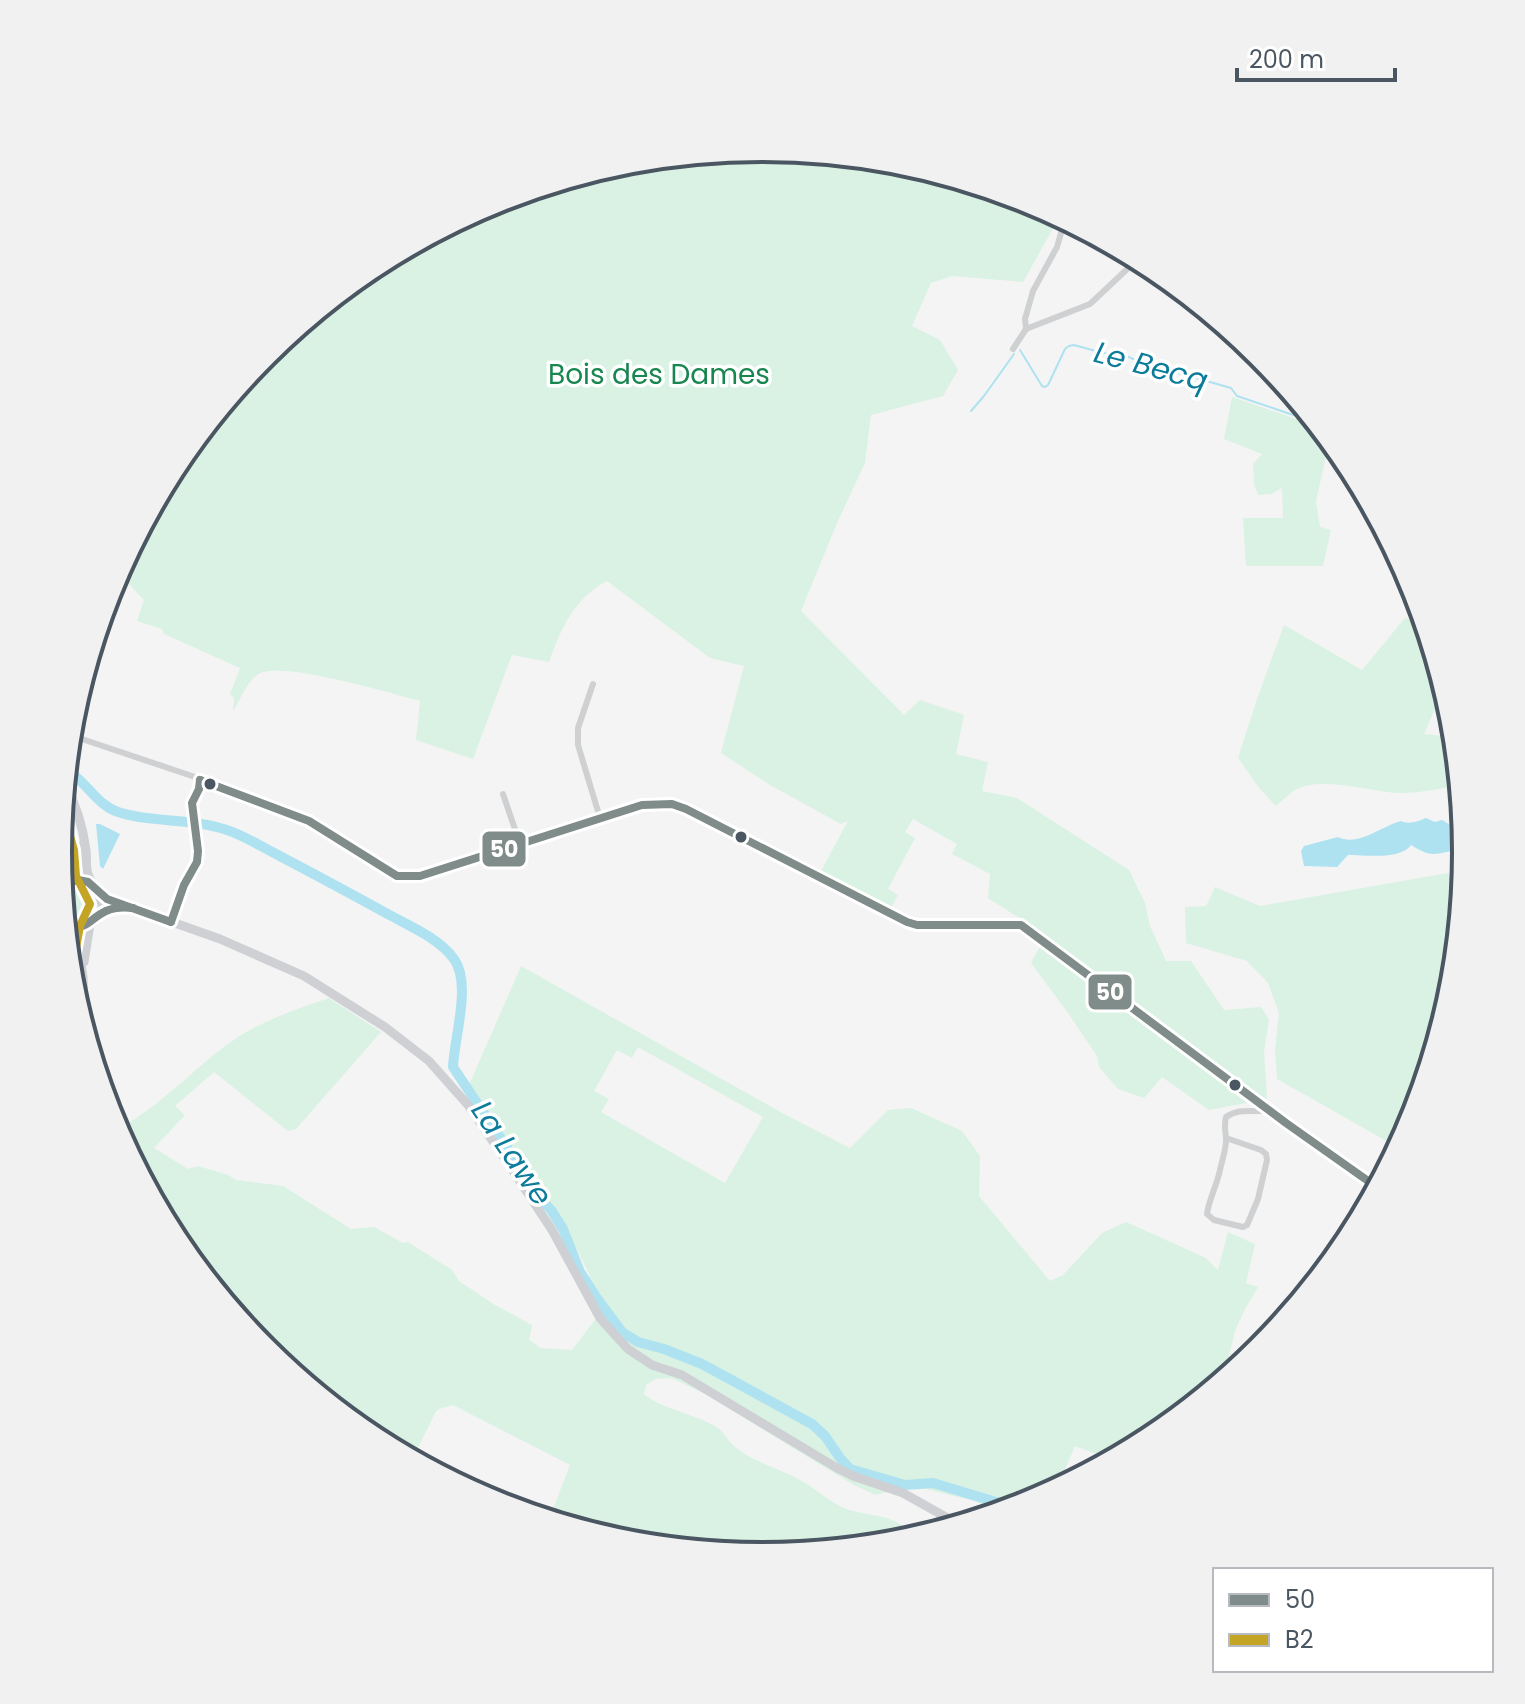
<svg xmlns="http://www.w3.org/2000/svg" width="1525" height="1704" font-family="Poppins,sans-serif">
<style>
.green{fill:#d9f2e3;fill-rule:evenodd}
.water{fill:#aee2f0}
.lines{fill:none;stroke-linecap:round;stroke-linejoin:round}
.stream{stroke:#aee2f0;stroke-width:2}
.river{stroke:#aee2f0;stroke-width:10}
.street{stroke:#ced0d2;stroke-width:6}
.secondary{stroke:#ced0d4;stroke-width:9}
.bus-1-casing{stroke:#fff;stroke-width:14}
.bus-2-casing{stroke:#fff;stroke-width:14}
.bus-1{stroke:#808c89;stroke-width:8}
.bus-2{stroke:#c3a424;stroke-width:8}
.bus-dot{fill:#4a5661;stroke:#fff;stroke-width:3}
.labels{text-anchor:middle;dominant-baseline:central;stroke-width:7;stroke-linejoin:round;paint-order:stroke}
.park-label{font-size:28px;fill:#17864f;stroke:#fff}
.water-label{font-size:30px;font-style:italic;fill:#0c7c9b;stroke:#fff}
.rim{fill:none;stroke:#4a5661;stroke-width:4}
.line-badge{stroke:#fff;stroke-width:3}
.badge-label{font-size:22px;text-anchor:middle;font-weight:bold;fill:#fff}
</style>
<rect width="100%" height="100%" fill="#f4f4f4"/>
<g class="green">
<path d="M763 148 900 161 1033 201 1060 216 1023 282 952 276 931 283 912 326 940 340 958 370 943 396 871 415 865 463 837 523 801 611 904 715 920 700 964 715 956 754 988 762 982 791 1017 798 1129 870 1145 903 1150 926 1166 961H1191L1224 1010 1261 1007 1269 1019 1264 1052 1267 1099 1209 1110 1162 1077 1144 1098 1118 1089 1099 1067 1097 1056 1068 1013 1031 963 1046 935 988 898 990 874 952 854 957 844 913 819 905 832 915 838 888 889 898 895 890 910 820 873 848 821 841 824 770 785 721 753 744 666 710 658 607 581C574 598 561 629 549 662L512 655 473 759 416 740 420 701C392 694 278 659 257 675 247 682 240 700 233 711L234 698 230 694 240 668 164 634 162 629 137 621 144 600 126 581 116 574 177 460 265 354 371 266 493 201 626 161Z"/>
<polygon points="1232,397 1322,428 1330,439 1316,501 1320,527 1331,530 1323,566 1246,566 1243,518 1283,518 1282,488 1271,494 1258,495 1254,484 1253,464 1262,454 1224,439"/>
<path d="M1405 618 1426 624 1445 686 1424 734 1456 737 1460 784C1438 790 1410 795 1387 792 1362 789 1318 777 1295 790 1289 794 1282 801 1276 806L1259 788 1238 758 1257 699 1284 625 1362 670Z"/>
<polygon points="1465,870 1453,990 1413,1122 1399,1148 1277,1079 1275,1050 1279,1013 1268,983 1247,961 1186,943 1185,907 1206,906 1215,887 1260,906"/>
<circle cx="79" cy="904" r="18"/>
<path d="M521 966 784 1114 850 1148 888 1110 911 1108 962 1131 980 1156 979 1196 1050 1281 1063 1275 1102 1233 1126 1222 1206 1258 1218 1270 1228 1232 1255 1244 1246 1283 1242 1282 1258 1287 1245 1309 1235 1331 1223 1381 1154 1438 1112 1460 1075 1446 1056 1490 1032 1503 1002 1512 974 1501 922 1488 905 1489 906 1499 887 1492 875 1495 852 1484 705 1394 671 1378 656 1379 646 1385 644 1394C665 1411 695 1413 718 1428 724 1432 728 1441 734 1446 752 1462 779 1468 800 1480 815 1488 827 1500 842 1507 865 1518 900 1511 913 1539L899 1543 762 1556 625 1543 561 1524 550 1517 570 1465 453 1405 439 1409 435 1413 412 1460 371 1438 264 1350 176 1243 115 1129C126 1126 133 1120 142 1114 176 1091 204 1059 238 1037 265 1020 299 1008 329 998L381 1032 296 1129 288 1131 214 1072 175 1106 185 1115 154 1148 188 1169 198 1166 228 1175 236 1180 283 1186 351 1229 374 1227 403 1243 408 1242 452 1270 459 1281 495 1305 532 1325 529 1340 541 1348 572 1350 597 1317 583 1286 590 1276 567 1230 469 1085ZM638 1047 763 1117 725 1183 601 1112 609 1099 594 1091 617 1050 632 1058Z"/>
</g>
<g class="water">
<path d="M1426 818 1435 822 1442 820C1453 825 1463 837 1461 850 1436 852 1434 860 1411 845 1401 860 1366 855 1348 855L1337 867 1304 866 1301 851 1304 846 1338 837C1359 847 1381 826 1401 821 1408 825 1419 821 1426 818Z"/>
<polygon points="96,824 100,824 120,834 103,869 100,866"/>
</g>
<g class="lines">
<g class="stream">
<polyline points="1020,350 1042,386 1045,387 1048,385 1065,349 1069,346 1074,345 1103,353 1124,355 1140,362 1231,388 1237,396 1317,423"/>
<polyline points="971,411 984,396 1014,354"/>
</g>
<path class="river" d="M66 770C86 780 96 805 118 812 151 823 192 818 227 830 243 835 260 846 276 854 312 873 348 892 384 912 407 925 438 937 454 959 472 984 454 1038 453 1067L542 1200 551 1210 563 1229 580 1272 596 1297 622 1332 638 1342 664 1349 702 1364 812 1424 825 1436 840 1458 850 1469 905 1485 933 1483 1016 1508"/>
<g class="street">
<polyline points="1026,329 1090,304 1139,258"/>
<polyline points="1013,349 1026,329 1025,319 1033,291 1057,247 1065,219"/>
<polyline points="593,684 578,728 578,745 600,818"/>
<polyline points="70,735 195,777 309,821 397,876 420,876 642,805 672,804 686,809 907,922 917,925 1021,925 1286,1123 1378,1188"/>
<polyline points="503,794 520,844"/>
<polyline points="171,922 184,885 197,862 198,851 192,803 199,789 200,780"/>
<path d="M1226 1138 1261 1150 1266 1154 1267 1160 1258 1199 1247 1225 1243 1227 1214 1220 1207 1214C1209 1199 1217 1185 1220 1170 1222 1160 1227 1147 1226 1137 1225 1129 1224 1125 1226 1117 1240 1107 1254 1113 1270 1110"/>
</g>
<g class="secondary">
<path d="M65 784C76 804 83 828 86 850 87 857 86 863 87 870 89 887 119 909 89 925 81 929 73 927 65 923"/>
<polyline points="73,881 77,871 82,845"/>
<path d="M61 887C71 879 81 878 92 884"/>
<polyline points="100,895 110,900 220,939 304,976 385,1027 429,1061 468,1105 511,1168 552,1230 600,1318 615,1335 628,1349 652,1365 682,1375 837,1468 853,1476 903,1493 960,1525"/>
<polyline points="68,925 77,936 78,943 83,977 85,1035"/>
<polyline points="84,962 90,924"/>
</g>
<defs>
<g id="bus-1">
<polyline points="200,780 309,821 397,876 420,876 642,805 672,804 686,809 907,922 917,925 1021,925 1286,1123 1378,1188"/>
<polyline points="61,884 78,880 88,882 107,899 171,922"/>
<polyline points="171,922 184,885 197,862 198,851 192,803 199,789 200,780"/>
<path d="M65 923C88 933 88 919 106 911 115 907 124 907 133 908"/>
</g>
<polyline id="bus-2" points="62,807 74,850 76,876 90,904 80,926 71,975 71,988"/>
</defs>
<use href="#bus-1" class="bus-1-casing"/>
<use href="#bus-2" class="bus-2-casing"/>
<use href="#bus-1" class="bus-1"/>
<use href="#bus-2" class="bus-2"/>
</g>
<g class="bus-dot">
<circle cx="210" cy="784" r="7"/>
<circle cx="741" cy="837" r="7"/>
<circle cx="1235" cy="1085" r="7"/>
</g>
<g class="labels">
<g class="park-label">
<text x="659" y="374">Bois des Dames</text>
</g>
<g class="water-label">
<text transform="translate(1151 366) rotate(15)">Le Becq</text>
<text transform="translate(512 1153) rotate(56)">La Lawe</text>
</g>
</g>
<path d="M0 0H1525V1704H0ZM72 852a690 690 0 1 1 1380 0a690 690 0 1 1-1380 0Z" fill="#f1f1f2" fill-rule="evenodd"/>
<path class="rim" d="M72 852a690 690 0 1 1 1380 0a690 690 0 1 1-1380 0Z"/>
<g class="line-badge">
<rect x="481" y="830" width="46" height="38" rx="8" fill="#808c89"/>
<rect x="1087" y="973" width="46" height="38" rx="8" fill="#808c89"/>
</g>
<g class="badge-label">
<text x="504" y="857">50</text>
<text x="1110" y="1000">50</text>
</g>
<rect x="1213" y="1568" width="280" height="104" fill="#ffffff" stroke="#b7bbc0" stroke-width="2"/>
<rect x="1229" y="1594" width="40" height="12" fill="#808c89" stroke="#b7bbc0" stroke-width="2"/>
<text x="1285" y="1608" font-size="24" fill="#4a5661">50</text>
<rect x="1229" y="1634" width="40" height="12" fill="#c3a424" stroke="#b7bbc0" stroke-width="2"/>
<text x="1285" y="1648" font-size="24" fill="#4a5661">B2</text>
<path d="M1237 68v12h158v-12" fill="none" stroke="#4a5661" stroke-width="4"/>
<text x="1249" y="68" font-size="24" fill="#4a5661" stroke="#ffffff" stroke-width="6" paint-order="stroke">200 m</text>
</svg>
